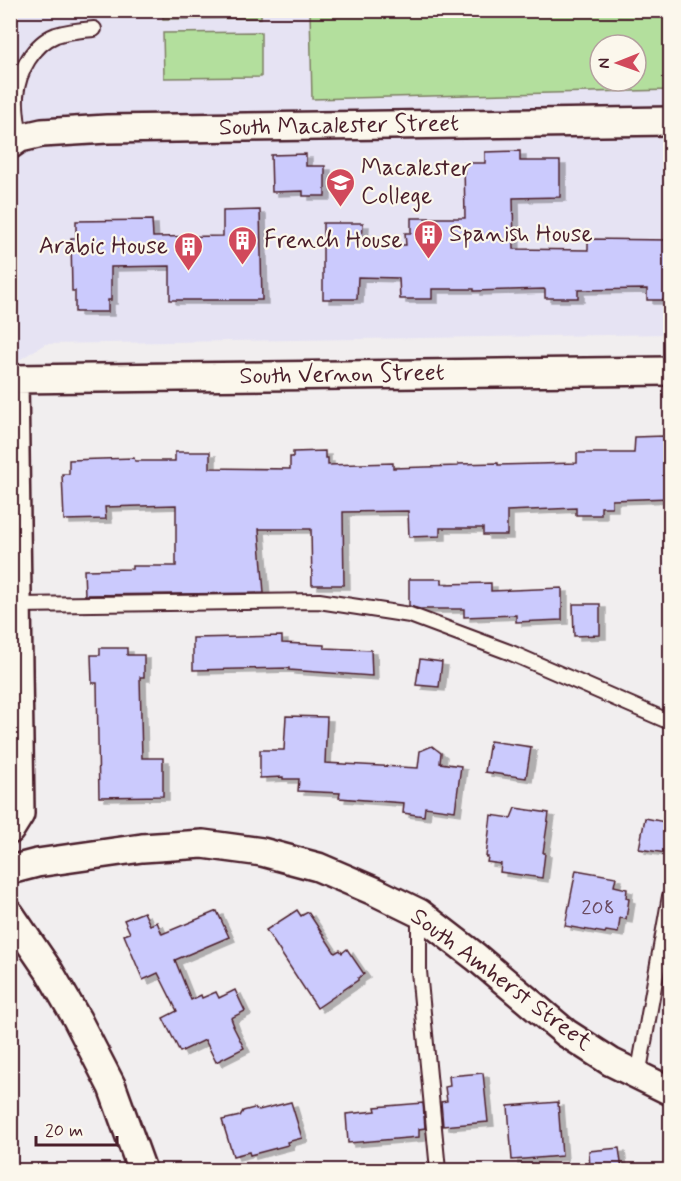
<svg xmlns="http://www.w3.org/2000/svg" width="681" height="1181" font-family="Mynerve,sans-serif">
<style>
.built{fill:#e6e3f3;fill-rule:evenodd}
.green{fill:#b3df9d;stroke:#7e7f64;stroke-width:1.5;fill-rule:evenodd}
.building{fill:#cbcafd;stroke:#4a1f2b;stroke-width:1.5;filter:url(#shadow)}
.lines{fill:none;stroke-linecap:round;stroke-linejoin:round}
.lane-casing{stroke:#4a1f2b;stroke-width:18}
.street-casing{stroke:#4a1f2b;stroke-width:32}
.lane{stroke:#fbf7ec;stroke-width:14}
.street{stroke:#fbf7ec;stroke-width:27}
.labels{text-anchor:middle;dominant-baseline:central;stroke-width:4.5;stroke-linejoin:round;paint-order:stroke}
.number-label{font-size:21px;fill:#6a4a60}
.street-label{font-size:24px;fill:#4a1f2b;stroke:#fbf7ec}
.poi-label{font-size:24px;fill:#4a1f2b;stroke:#fbf7ec;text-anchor:start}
</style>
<defs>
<filter id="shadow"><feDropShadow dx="6" dy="4" stdDeviation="0" flood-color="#0004"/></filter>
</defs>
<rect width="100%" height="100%" fill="#f1eeef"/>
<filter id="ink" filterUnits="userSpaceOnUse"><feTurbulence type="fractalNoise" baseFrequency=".0167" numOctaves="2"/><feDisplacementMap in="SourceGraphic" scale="12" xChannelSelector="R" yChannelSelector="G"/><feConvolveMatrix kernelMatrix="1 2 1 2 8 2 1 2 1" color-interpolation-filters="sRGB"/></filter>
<g filter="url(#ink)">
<path class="built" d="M11 11H670V334L45 344 11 365ZM600 45H636V81H600Z"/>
<g class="green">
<polygon points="163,11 261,11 261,18 163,19"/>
<path d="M310 11H670V90L312 99ZM600 45H636V81H600Z"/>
<polygon points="261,32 261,77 164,78 163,33"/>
</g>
<g class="building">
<polygon points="520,151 520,161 560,161 560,197 513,198 514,249 588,250 588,239 670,240 670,300 647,300 647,289 578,290 578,298 545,298 545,290 544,289 474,291 474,289 432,289 432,299 400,299 399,278 358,277 357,299 323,299 323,223 363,223 362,245 406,245 405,233 411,233 411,218 465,218 464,163 485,163 485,152"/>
<polygon points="306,154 306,166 325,166 325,196 303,196 303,191 272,192 271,155"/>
<polygon points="260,210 262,300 170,300 170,266 111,267 111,300 108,300 108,312 75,312 75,291 72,291 71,238 76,238 76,221 152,220 153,237 223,236 223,211"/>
<polygon points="664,436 664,448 670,448 670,498 612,500 612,507 601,507 601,515 576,515 576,508 507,511 507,535 483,535 483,528 440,528 440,536 409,537 408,511 343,512 344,585 312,585 311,529 259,529 264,593 85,595 84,570 132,569 132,566 176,566 176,505 105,507 106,519 64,520 62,474 69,474 69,460 134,458 135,461 175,461 175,452 210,452 210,468 290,469 290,457 293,457 293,452 325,451 325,458 328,458 328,465 393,463 393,468 458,466 458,464 498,463 498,465 577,463 577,453 634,453 635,437"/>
<polygon points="409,579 442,579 442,584 491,583 491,591 562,588 562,620 516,622 516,615 464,617 464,609 420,609 409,606"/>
<polygon points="573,604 600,604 600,635 574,636"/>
<polygon points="282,636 282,643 324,645 324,648 371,650 372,676 289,670 289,668 193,670 193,638"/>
<polygon points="100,648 127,648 127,655 144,655 144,677 140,677 142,758 163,758 163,796 99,797 97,683 92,683 91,655 100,655"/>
<polygon points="420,659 442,662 439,687 416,685"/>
<polygon points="286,716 327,717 325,763 418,768 420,751 432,746 441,753 440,763 461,766 455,811 425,807 424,816 403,813 404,803 339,798 340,793 298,791 299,779 283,779 283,777 260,778 260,750 284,750"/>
<polygon points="490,741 531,747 526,778 485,772"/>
<polygon points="515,808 549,813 543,853 545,853 542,878 500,872 501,864 487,862 488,857 486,857 491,815 511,818"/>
<polygon points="645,818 670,823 666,853 639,849"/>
<polygon points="576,870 616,877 614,886 627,889 626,898 629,899 626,919 620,918 618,933 606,931 605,933 565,926"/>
<polygon points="297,910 301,916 308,912 335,953 340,950 342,953 347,949 364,974 358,978 358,980 317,1008 266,930"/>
<polygon points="217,911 229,937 175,960 191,1000 201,995 202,998 216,992 219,998 235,990 245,1011 231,1018 234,1026 233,1026 244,1048 216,1062 205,1040 180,1052 163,1018 177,1011 158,973 143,980 124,935 130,933 124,920 144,912 150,925 157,922 162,934"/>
<polygon points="483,1073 488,1122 443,1126 441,1102 447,1101 445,1087 450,1086 449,1076"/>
<polygon points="291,1102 302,1138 287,1142 288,1145 250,1155 249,1152 233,1156 222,1120 240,1116 243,1111 254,1108 259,1110"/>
<polygon points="558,1102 562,1156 512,1160 508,1106"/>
<polygon points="423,1103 425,1128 419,1129 419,1137 348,1143 346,1114 376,1111 375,1107"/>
<polygon points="619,1148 622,1170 590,1170 589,1151"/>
</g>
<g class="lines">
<defs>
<g id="lane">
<path d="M20 138C18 124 15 110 16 96 18 72 33 44 56 35 68 31 81 30 94 29"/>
<polyline points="17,605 319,601 410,615 509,652 670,722"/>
<polyline points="419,913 419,971 438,1170"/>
<polyline points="638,1076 670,896"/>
</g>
<g id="street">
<polyline points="10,145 20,138 42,133 107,129 670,121"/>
<polyline points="10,830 20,814 14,379 670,371"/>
<polyline points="10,870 37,863 142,848 203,844 262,852 318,867 374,891 419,913 476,957 566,1033 611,1062 670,1091"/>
<polyline points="10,914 49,971 77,1019 112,1087 142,1170"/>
</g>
</defs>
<use href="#lane" class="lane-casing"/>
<use href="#street" class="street-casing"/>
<use href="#lane" class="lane"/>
<use href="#street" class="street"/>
</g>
</g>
<defs>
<symbol id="university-pin" viewBox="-11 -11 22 30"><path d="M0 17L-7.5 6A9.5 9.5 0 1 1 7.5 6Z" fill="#d1495b" stroke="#fbf7ec"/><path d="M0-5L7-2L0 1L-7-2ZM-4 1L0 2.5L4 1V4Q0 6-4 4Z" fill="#fff"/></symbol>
<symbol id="building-pin" viewBox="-11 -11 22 30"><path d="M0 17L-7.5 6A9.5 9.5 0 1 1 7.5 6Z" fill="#d1495b" stroke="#fbf7ec"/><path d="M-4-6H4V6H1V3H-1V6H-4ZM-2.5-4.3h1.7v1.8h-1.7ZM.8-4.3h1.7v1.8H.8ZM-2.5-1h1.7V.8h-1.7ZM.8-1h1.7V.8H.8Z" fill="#fff"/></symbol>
</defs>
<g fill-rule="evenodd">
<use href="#university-pin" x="324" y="166" width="33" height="45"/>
<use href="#building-pin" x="412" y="218" width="33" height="45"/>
<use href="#building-pin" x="226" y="224" width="33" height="45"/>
<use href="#building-pin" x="172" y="230" width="33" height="45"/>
</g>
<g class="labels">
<g class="number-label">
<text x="598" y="908">208</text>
</g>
<g class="street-label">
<text transform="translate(339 126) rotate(-1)">South Macalester Street</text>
<text transform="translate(342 375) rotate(-1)">South Vernon Street</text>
<text transform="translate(501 980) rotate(37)">South Amherst Street</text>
</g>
<g class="poi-label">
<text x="361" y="168">Macalester<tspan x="361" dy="28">College</tspan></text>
<text x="449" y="234">Spanish House</text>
<text x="264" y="240">French House</text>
<text x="168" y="246" text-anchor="end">Arabic House</text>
</g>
</g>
<rect width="681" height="1181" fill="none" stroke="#fbf7ec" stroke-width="36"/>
<rect x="18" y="18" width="645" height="1145" fill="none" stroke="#4a1f2b" stroke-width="2" filter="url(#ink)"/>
<g transform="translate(618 63) rotate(269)"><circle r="28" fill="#fbf7ec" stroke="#b4a19f" stroke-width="1.5"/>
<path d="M0-4.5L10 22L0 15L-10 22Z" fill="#d1495b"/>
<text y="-9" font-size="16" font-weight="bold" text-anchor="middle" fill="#4a1f2b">N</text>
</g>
<path d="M36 1136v9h81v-9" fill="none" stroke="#4a1f2b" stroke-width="3"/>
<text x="45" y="1136" font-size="18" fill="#4a1f2b" stroke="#fbf7ec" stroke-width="4.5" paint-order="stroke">20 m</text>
</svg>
